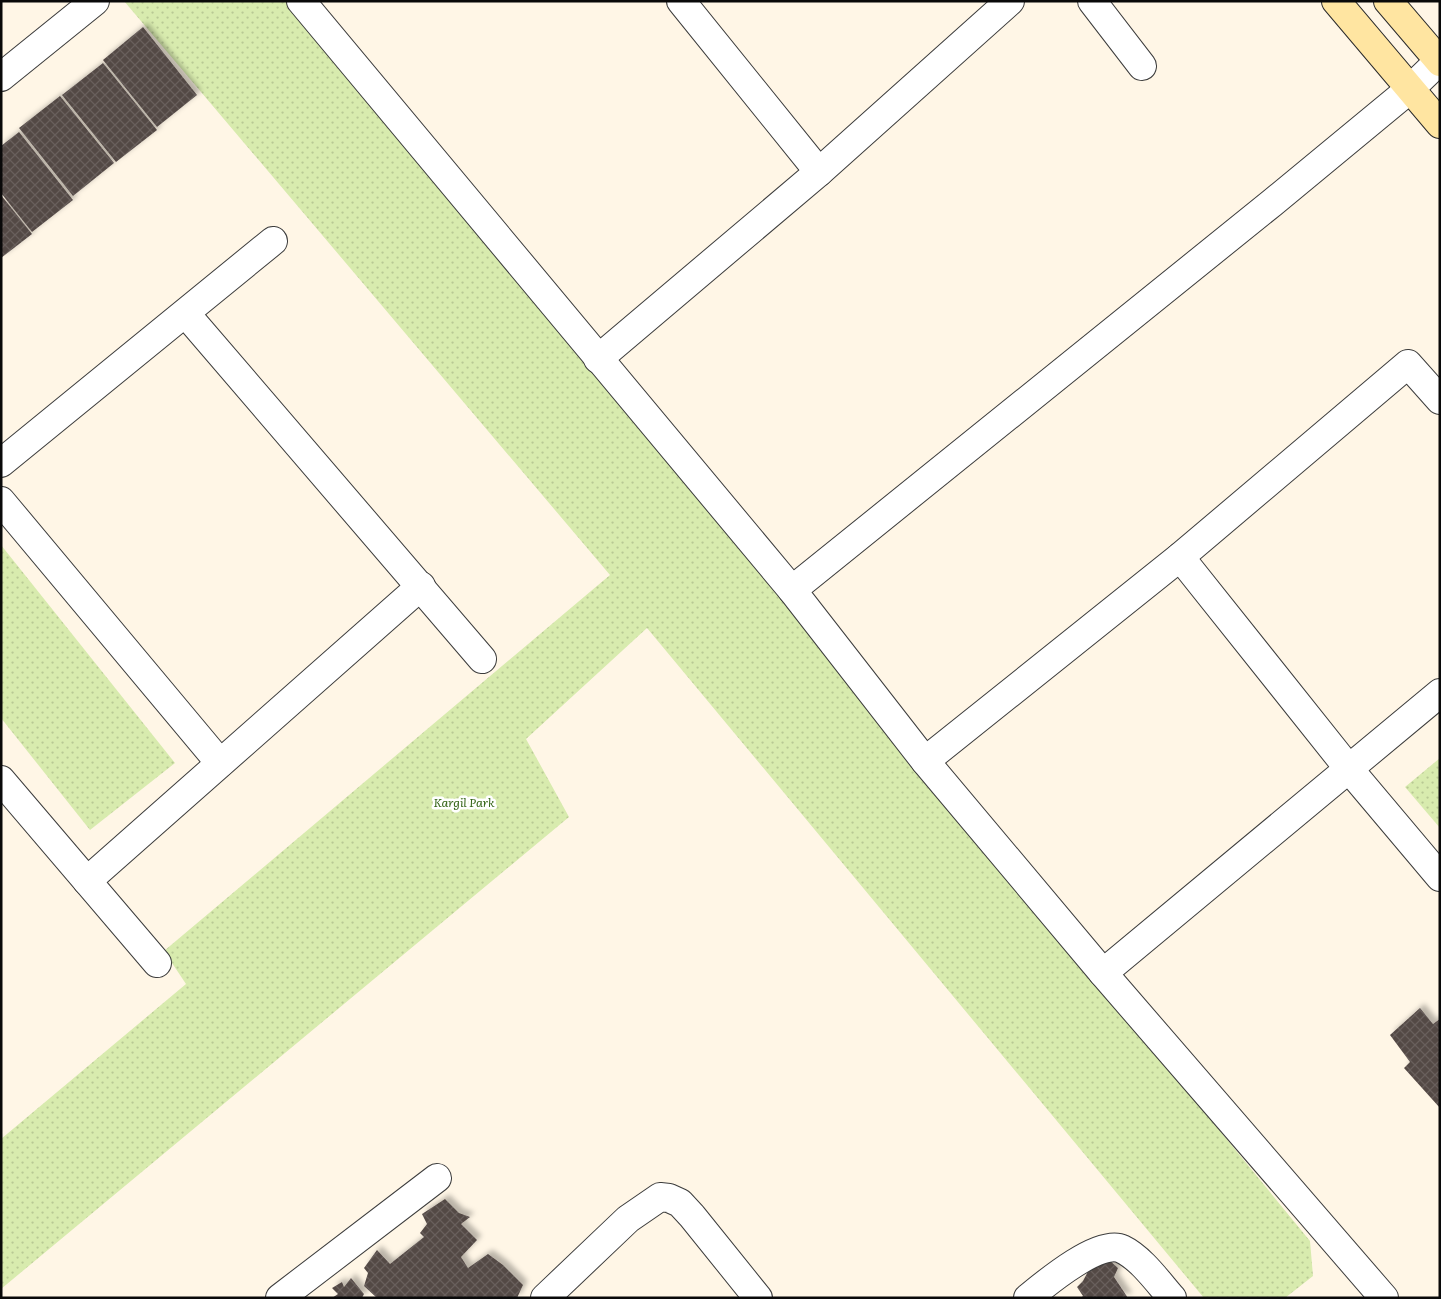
<svg xmlns="http://www.w3.org/2000/svg" width="1441" height="1299" font-family="Literata,serif">
<style>
.park{fill:url(#park-dots)}
.building{fill:url(#building-cross-hatch);filter:url(#shadow)}
.lines{fill:none;stroke-linecap:round;stroke-linejoin:round}
.minor-casing{stroke:#3c3c3c;stroke-width:30}
.secondary-casing{stroke:#2b2b2b;stroke-width:30}
.minor{stroke:#fff;stroke-width:28}
.secondary{stroke:#ffe5a1;stroke-width:28}
.labels{text-anchor:middle;dominant-baseline:central;stroke-width:5;stroke-linejoin:round;paint-order:stroke}
.park-label{font-size:12px;font-style:italic;fill:#346417;stroke:#fff}
</style>
<defs>
<pattern id="park-dots" width="8" height="8" patternUnits="userSpaceOnUse" patternTransform="scale(1.25)"><rect width="8" height="8" fill="#d8ebae"/><path d="M2 2h.1M6 6h.1" fill="none" stroke="#b8c894" stroke-width="1.8" stroke-linecap="round"/></pattern>
<pattern id="building-cross-hatch" width="8" height="8" patternUnits="userSpaceOnUse" patternTransform="scale(1.25)"><rect width="8" height="8" fill="#534845"/><path d="M0 0l8 8M0 8l8-8" fill="none" stroke="#675e5b"/></pattern>
<filter id="shadow"><feDropShadow dx="4.5" dy="-4.5" stdDeviation="2.5" flood-color="#0004"/></filter>
</defs>
<rect width="100%" height="100%" fill="#fff6e6"/>
<g class="park">
<polygon points="124,1 295,1 1310,1241 1313,1276 1285,1298 1204,1298 647,628 526,739 569,817 1,1289 1,1139 186,984 164,951 610,575"/>
<polygon points="1,545 175,763 90,830 1,718"/>
<polygon points="1440,758 1440,828 1405,787"/>
</g>
<g class="building">
<polygon points="143,27 197,95 157,127 103,60"/>
<polygon points="103,63 157,130 116,162 62,95"/>
<polygon points="60,96 114,163 73,196 19,128"/>
<polygon points="19,132 73,200 32,232 1,193 1,146"/>
<polygon points="1,195 32,234 1,258"/>
<polygon points="1420,1008 1433,1024 1440,1019 1440,1108 1404,1068 1410,1062 1390,1035"/>
<polygon points="445,1199 459,1213 470,1217 461,1224 477,1240 461,1257 468,1268 488,1254 503,1265 523,1285 517,1298 377,1298 364,1286 368,1273 364,1268 377,1250 390,1264 424,1237 420,1233 427,1224 422,1214"/>
<polygon points="1106,1257 1118,1268 1114,1277 1128,1298 1081,1298 1083,1296 1077,1287 1083,1281 1095,1258"/>
<polygon points="351,1278 364,1294 362,1298 332,1298 338,1294 332,1288 342,1282 344,1287"/>
</g>
<g class="lines">
<defs>
<g id="minor">
<polyline points="301,1 792,590 925,761 1103,973 1384,1298"/>
<polyline points="681,1 819,172"/>
<polyline points="1092,1 1142,66"/>
<polyline points="1,77 95,1"/>
<polyline points="186,314 482,659"/>
<polyline points="598,359 819,172 1010,1"/>
<polyline points="1,463 273,241"/>
<polyline points="1,501 220,763"/>
<polyline points="1180,557 1349,769 1440,877"/>
<polyline points="792,590 1272,203 1410,89 1440,60"/>
<polyline points="925,761 1180,557 1408,364 1440,400"/>
<polyline points="1,780 157,963"/>
<polyline points="87,881 421,586"/>
<polyline points="1103,973 1440,693"/>
<polyline points="280,1298 437,1178"/>
<polyline points="545,1298 628,1219 660,1197 669,1198 680,1203 692,1216 758,1298"/>
<path d="M1028 1298C1045 1284 1100 1238 1122 1249 1141 1258 1158 1282 1172 1298"/>
</g>
<g id="secondary">
<polyline points="1336,1 1440,124"/>
<polyline points="1388,1 1440,62"/>
</g>
</defs>
<use href="#minor" class="minor-casing"/>
<use href="#secondary" class="secondary-casing"/>
<use href="#minor" class="minor"/>
<use href="#secondary" class="secondary"/>
</g>
<g class="labels">
<g class="park-label">
<text x="464" y="802">Kargil Park</text>
</g>
</g>
<rect width="1441" height="1299" fill="none" stroke="#090909" stroke-width="5"/>
</svg>
